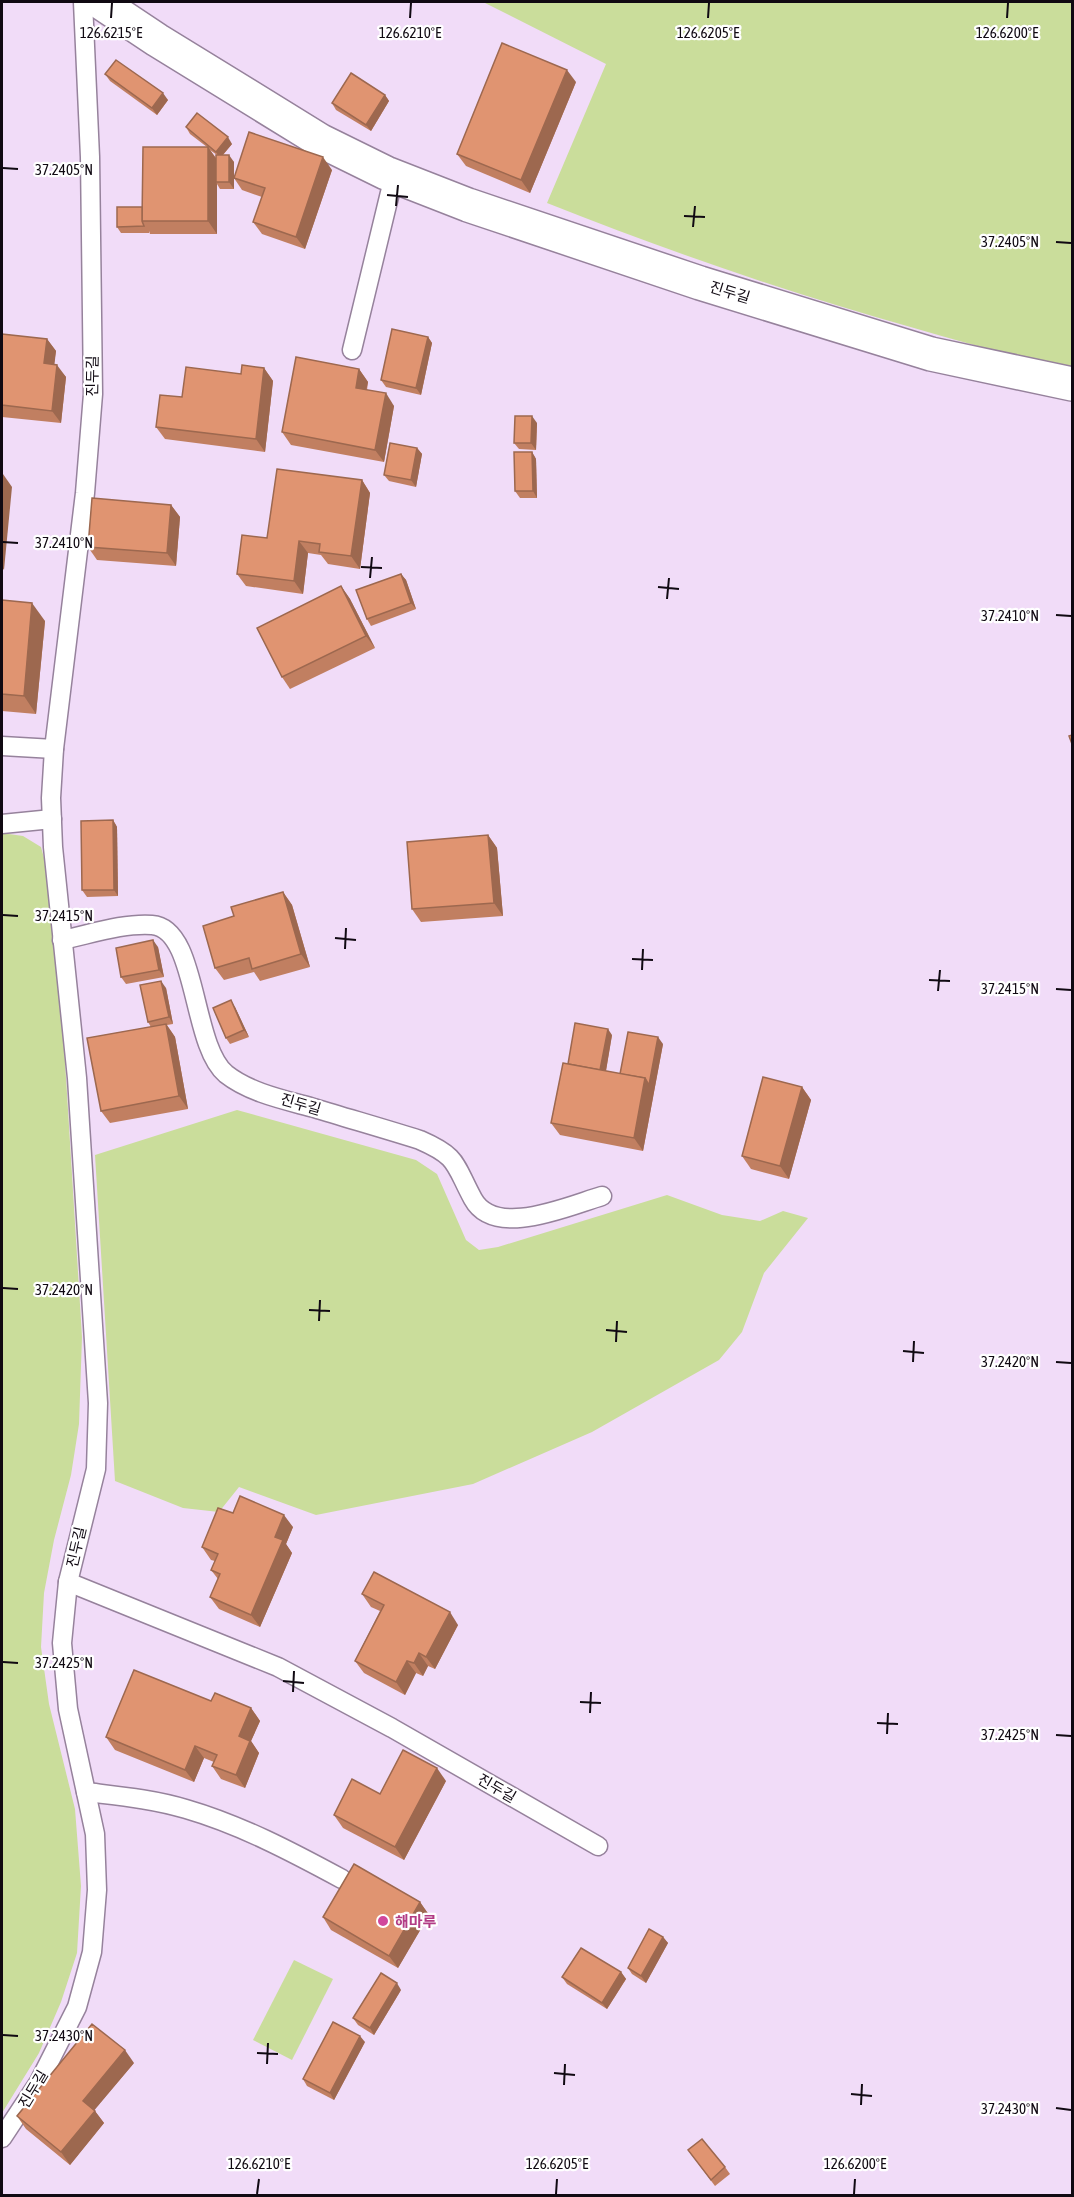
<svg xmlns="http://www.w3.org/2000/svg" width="1074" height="2197" font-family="'Asap Condensed','Noto Sans KR',sans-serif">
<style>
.green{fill:#cadd9b}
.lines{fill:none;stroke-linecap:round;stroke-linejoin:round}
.lane-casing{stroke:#96829c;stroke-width:21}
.street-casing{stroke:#96829c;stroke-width:36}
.lane{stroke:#fff;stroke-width:18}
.street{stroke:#fff;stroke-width:33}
.wall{fill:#c17f61;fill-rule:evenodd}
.shaded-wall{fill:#9d684f}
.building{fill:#e09471;stroke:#9d684f;stroke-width:1.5}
.ticks{fill:none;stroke:#100912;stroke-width:2}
.hotel-dot{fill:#d1479c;stroke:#fff;stroke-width:2}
.labels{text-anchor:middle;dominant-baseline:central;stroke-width:4.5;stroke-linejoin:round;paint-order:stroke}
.street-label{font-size:15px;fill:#100912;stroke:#fff}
.hotel-label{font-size:15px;font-weight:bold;fill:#b23c85;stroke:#fff;text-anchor:start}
.ticks-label{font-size:15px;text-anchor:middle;fill:#100912;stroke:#fff;stroke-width:4.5;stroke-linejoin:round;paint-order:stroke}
</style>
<rect width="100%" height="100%" fill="#f1dcf8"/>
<g class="green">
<path d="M483 2H1072V369C1019 358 966 343 914 328 789 293 668 251 547 203L606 64Z"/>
<polygon points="2,833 23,836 41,847 47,869 64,1045 82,1337 79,1424 71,1475 54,1540 44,1593 41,1647 49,1704 75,1809 81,1886 77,1953 61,2002 39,2053 2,2113"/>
<polygon points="237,1110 416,1160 437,1174 466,1240 479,1250 498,1247 667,1195 722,1215 760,1221 783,1211 808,1218 764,1273 742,1332 719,1360 592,1432 473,1484 316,1515 239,1487 219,1512 183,1508 115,1481 95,1155"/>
<polygon points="294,1960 333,1979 292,2060 253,2040"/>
</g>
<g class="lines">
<defs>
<g id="lane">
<polyline points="352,350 394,176"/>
<polyline points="2,746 54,749"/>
<polyline points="2,824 52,819"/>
<path d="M62 940C91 934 123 923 152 925 198 928 191 1045 226 1074 250 1093 285 1100 314 1108 350 1119 385 1129 420 1140 459 1157 454 1164 473 1199 495 1239 568 1206 602 1196"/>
<polyline points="68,1582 278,1667 392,1728 598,1846"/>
<path d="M86 1792C119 1796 153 1799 186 1809 241 1825 292 1852 342 1879"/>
<polyline points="2,2138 39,2082 77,2007 92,1952 97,1890 95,1834 68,1709 62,1643 68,1582 96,1469 98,1403 77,1078 53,847 51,798 54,749 85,493 93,394 90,157 83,2"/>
</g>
<polyline id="street" points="100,2 157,40 321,141 386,173 468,205 700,283 931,354 1072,384"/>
</defs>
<use href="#lane" class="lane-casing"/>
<use href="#street" class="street-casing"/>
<use href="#lane" class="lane"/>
<use href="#street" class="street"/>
</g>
<g class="wall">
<polygon points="105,74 168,100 157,115 110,81"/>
<polygon points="576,82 530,193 466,166 457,154"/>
<polygon points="385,95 389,101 371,131 336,110 332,103"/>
<path d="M186 127 232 144 223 155 234 162V177L332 170 305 249 262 234 253 222 262 197 242 190 234 178V189H220L217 184V234H150L149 231V233H121L117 227 142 207 207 147 190 134ZM210 150 217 155 216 158Z"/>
<polygon points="2,334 47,339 56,351 54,364 66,377 61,423 2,417"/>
<polygon points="428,337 432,343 421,395 386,387 381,380"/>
<polygon points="264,368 273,381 265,452 165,439 156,427 182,397 241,374"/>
<polygon points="359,369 368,382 367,390 394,406 384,462 291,445 282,432"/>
<polygon points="537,423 536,450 519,449 514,443"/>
<polygon points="417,448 422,454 416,487 389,481 384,475"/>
<polygon points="532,452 536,459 537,498 520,498 515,491"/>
<polygon points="362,480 370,493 360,569 328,564 321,555 308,553 303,594 246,586 237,574 267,538"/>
<polygon points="171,505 180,517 176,566 97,560 88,547"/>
<polygon points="401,574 406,580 416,609 371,626 367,619"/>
<polygon points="341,586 350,599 375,648 290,689 282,677"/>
<polygon points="2,600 45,621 36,714 2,711"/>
<polygon points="113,820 117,827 118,896 87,897 82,890"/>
<polygon points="488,835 497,848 503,916 421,922 412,909"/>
<polygon points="283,892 292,905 310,967 260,981 254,972 224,980 215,968 234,916"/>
<polygon points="158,947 164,977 126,984 121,977"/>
<polygon points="166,988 173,1024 167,1025 175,1037 188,1109 110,1123 101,1111 151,1027 148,1022"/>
<polygon points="235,1007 249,1037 230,1044 226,1038"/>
<polygon points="612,1035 606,1071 620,1074 663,1044 643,1151 560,1135 551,1123 568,1064"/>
<polygon points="802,1087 811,1100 789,1179 751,1169 742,1156"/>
<polygon points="233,1513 293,1527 286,1544 292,1553 260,1627 219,1609 210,1597 218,1579 211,1570 215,1561 211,1560 202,1547"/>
<polygon points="362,1594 458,1625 435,1669 428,1666 423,1676 416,1673 405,1695 364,1673 355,1661 380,1611 371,1607"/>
<polygon points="211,1701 251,1708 260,1721 251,1741 259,1753 245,1788 221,1779 212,1766 214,1762 204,1758 194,1782 115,1750 106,1737"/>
<polygon points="446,1781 404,1860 343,1828 334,1815 380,1794"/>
<polygon points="420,1902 429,1915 398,1968 331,1930 323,1917"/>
<polygon points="663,1937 668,1943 646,1983 632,1974 628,1968"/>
<polygon points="621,1972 626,1979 607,2009 567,1984 562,1977"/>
<polygon points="401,1990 374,2035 358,2025 353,2018"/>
<polygon points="365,2042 334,2100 307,2086 303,2079"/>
<polygon points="134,2063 94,2110 104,2123 70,2165 26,2129 17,2116"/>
<polygon points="688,2150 725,2167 730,2174 715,2186"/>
</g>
<g class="shaded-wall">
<polygon points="567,70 576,82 530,193 521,180"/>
<polygon points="163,93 168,100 157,115 152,108"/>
<polygon points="385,95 389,101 371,131 366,125"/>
<polygon points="228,137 232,144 220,158 216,152"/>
<polygon points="208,147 217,160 216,182 217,184 217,234 208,221"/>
<polygon points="229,155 234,162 234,189 229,182"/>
<polygon points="323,157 332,170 305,249 296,237"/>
<polygon points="428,337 432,343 421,395 416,388"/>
<polygon points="47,339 56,351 53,376 44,363"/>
<polygon points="57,365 66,377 61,423 52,411"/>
<polygon points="264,368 273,381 265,452 256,439"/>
<polygon points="359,369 368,382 364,400 356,388"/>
<polygon points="386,393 394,406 384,462 375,450"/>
<polygon points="532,416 537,423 536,450 531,443"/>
<polygon points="417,448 422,454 416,487 411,480"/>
<polygon points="532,452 536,459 537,498 533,491"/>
<polygon points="3,474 12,487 4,570 2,567 2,487"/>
<polygon points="362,480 370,493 360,569 351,556"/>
<polygon points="171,505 180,517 176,566 167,553"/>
<polygon points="299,541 308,553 303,594 294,581"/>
<polygon points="401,574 406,580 416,609 411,603"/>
<polygon points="341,586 350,599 375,648 366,636"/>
<polygon points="32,603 45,621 36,714 24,696"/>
<polygon points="113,820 117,827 118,896 114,890"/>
<polygon points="488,835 497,848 503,916 494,903"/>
<polygon points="283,892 292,905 310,967 301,954"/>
<polygon points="153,940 158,947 164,977 159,970"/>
<polygon points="161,981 166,988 173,1024 169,1017"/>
<polygon points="231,1000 235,1007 249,1037 244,1030"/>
<polygon points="166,1024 175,1037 188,1109 179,1096"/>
<polygon points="608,1029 612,1035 604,1082 599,1075"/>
<polygon points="658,1037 663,1044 643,1151 634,1138 645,1078"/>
<polygon points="802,1087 811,1100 789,1179 780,1166"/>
<polygon points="284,1515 293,1527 286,1544 292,1553 260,1627 251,1615 275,1537"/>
<polygon points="450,1612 458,1625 435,1669 426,1657"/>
<polygon points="419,1653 428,1666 423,1676 414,1663"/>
<polygon points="407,1661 416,1673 405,1695 396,1682"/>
<polygon points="251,1708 260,1721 251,1741 259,1753 245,1788 236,1775 239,1736"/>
<polygon points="195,1746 204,1758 194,1782 185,1770"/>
<polygon points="437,1768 446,1781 404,1860 395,1847"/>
<polygon points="420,1902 429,1915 398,1968 389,1956"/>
<polygon points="663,1937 668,1943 646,1983 641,1976"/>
<polygon points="621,1972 626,1979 607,2009 602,2003"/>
<polygon points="397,1983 401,1990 374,2035 370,2028"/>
<polygon points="360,2036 365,2042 334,2100 330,2093"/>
<polygon points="125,2050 134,2063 92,2113 83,2101"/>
<polygon points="95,2111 104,2123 70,2165 61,2152"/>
</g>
<g class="building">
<polygon points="502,43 567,70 521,180 457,154"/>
<polygon points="116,60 163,93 152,108 105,74"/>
<polygon points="351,73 385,95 366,125 332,103"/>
<polygon points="197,113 228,137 216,152 186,127"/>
<polygon points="249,132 323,157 296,237 253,222 265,188 234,178"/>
<polygon points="143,147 208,147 208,221 142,221"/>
<rect x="216" y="155" width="13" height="27"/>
<polygon points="117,207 142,207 142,221 144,226 117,227"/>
<polygon points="392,329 428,337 416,388 381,380"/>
<polygon points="2,334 47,339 44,363 57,365 52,411 2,405"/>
<polygon points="296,357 359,369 356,388 386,393 375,450 282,432"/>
<polygon points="242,365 264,368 256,439 156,427 160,395 182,397 186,367 241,374"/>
<polygon points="515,416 532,416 531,443 514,443"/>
<polygon points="390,443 417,448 411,480 384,475"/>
<polygon points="514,452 532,452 533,491 515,491"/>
<polygon points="277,469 362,480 351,556 319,552 320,544 299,541 294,581 237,574 242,535 267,538"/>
<polygon points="92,498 171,505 167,553 88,547"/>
<polygon points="401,574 411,603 367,619 356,590"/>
<polygon points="341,586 366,636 282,677 257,628"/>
<polygon points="2,600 32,603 24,696 2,694"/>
<polygon points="1072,735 1072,744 1069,736"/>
<polygon points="113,820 114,890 82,890 81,821"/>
<polygon points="488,835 494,903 412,909 407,842"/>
<polygon points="283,892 301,954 252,969 249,958 215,968 203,926 234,916 231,907"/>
<polygon points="153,940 159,970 121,977 116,948"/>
<polygon points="161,981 169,1017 148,1022 140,985"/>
<polygon points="231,1000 244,1030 226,1038 213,1008"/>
<polygon points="575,1023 608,1029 600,1070 568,1064"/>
<polygon points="166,1024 179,1096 101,1111 87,1038"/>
<polygon points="628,1032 658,1037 649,1085 645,1078 620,1074"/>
<polygon points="563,1063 645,1078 634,1138 551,1123"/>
<polygon points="763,1077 802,1087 780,1166 742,1156"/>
<polygon points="240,1496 284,1515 275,1537 283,1540 251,1615 210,1597 220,1574 211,1570 218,1554 202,1547 218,1508 233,1513"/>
<polygon points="374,1572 450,1612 426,1657 419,1653 414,1663 407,1661 396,1682 355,1661 384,1605 362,1594"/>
<polygon points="134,1670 211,1701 215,1693 251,1708 239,1736 250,1741 236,1775 212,1766 217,1755 195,1746 185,1770 106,1737"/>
<polygon points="403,1750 437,1768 395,1847 334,1815 352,1779 380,1794"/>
<polygon points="354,1864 420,1902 389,1956 323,1917"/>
<polygon points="649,1929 663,1937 641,1976 628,1968"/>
<polygon points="581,1948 621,1972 602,2003 562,1977"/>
<polygon points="381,1973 397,1983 370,2028 353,2018"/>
<polygon points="333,2022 360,2036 330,2093 303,2079"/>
<polygon points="92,2024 125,2050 83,2101 95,2111 61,2152 17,2116"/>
<polygon points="702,2139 725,2167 711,2180 688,2150"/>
</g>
<path class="ticks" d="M111 18 112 3M410 18 411 3M708 18 709 3M1007 18 1008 3M3 168 18 169M387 195 408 197M396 206 398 185M684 216 705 217M693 227 695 206M1056 242 1071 243M3 542 18 543M361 567 382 568M370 578 372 557M658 587 679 589M667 599 669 578M1056 615 1071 616M3 915 18 916M335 938 356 940M345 949 346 928M632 959 653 960M642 970 643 949M929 980 950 981M1056 989 1071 990M938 991 940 970M3 1288 18 1289M309 1310 330 1311M319 1321 320 1300M606 1330 627 1332M616 1342 617 1321M903 1351 924 1353M913 1362 914 1341M1056 1362 1071 1363M3 1662 18 1663M283 1681 304 1683M293 1692 294 1671M580 1702 601 1703M590 1713 591 1692M877 1723 898 1724M887 1734 888 1713M1056 1735 1071 1736M3 2035 18 2036M257 2053 278 2054M267 2064 268 2043M554 2073 575 2075M564 2085 565 2064M851 2094 872 2096M861 2105 862 2084M1056 2108 1071 2110M257 2194 259 2179M556 2194 557 2179M854 2194 855 2179"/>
<circle class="hotel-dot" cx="383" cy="1921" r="6"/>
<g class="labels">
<g class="street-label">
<text transform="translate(730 292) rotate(17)">진두길</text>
<text transform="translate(92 376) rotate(-89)">진두길</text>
<text transform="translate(301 1104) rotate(16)">진두길</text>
<text transform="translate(76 1547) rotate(-77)">진두길</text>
<text transform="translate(497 1788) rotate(30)">진두길</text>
<text transform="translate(33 2089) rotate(-59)">진두길</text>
</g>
<g class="hotel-label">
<text x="395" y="1921">해마루</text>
</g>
</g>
<g class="ticks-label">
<text x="111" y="38">126.6215°E</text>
<text x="410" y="38">126.6210°E</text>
<text x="708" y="38">126.6205°E</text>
<text x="1007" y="38">126.6200°E</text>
<text x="64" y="175">37.2405°N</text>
<text x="1010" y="247">37.2405°N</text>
<text x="64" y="548">37.2410°N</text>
<text x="1010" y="621">37.2410°N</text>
<text x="64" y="921">37.2415°N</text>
<text x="1010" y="994">37.2415°N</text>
<text x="64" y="1295">37.2420°N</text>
<text x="1010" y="1367">37.2420°N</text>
<text x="64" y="1668">37.2425°N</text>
<text x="1010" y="1740">37.2425°N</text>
<text x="64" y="2041">37.2430°N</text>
<text x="1010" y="2114">37.2430°N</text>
<text x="259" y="2169">126.6210°E</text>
<text x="557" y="2169">126.6205°E</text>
<text x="855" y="2169">126.6200°E</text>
</g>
<rect width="1074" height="2197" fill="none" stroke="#100912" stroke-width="6"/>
</svg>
